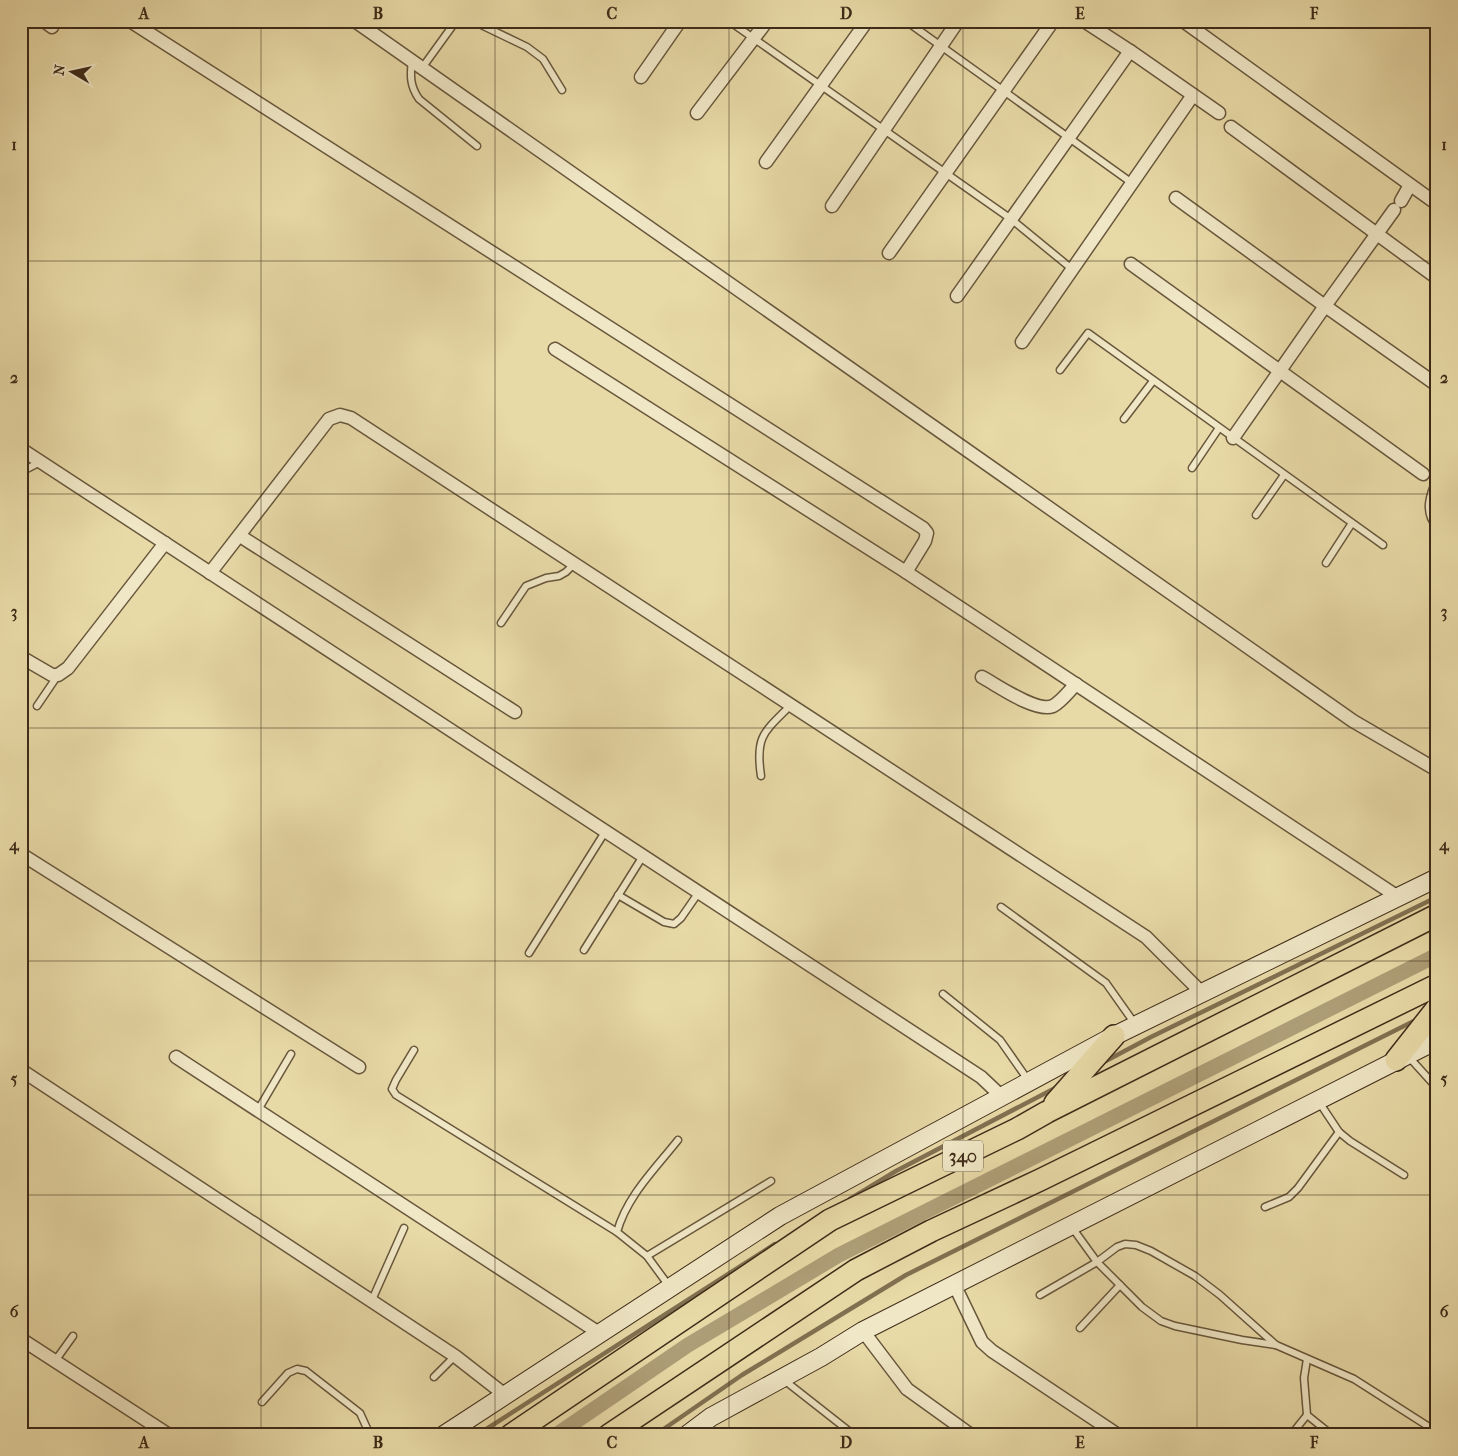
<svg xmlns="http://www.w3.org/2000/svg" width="1458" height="1456" font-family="'IM FELL French Canon',serif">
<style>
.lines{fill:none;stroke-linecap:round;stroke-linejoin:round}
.stream{stroke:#817051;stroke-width:4.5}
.canal{stroke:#ae9e77;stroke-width:15}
.service-casing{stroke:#68573c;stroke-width:9}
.minor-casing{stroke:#68573c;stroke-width:15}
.secondary-casing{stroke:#3e2b19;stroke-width:20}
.trunk-casing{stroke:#3e2b19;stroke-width:24}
.service{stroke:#f0e7c6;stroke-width:6}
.minor{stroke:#f0e7c6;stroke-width:12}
.secondary{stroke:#f0e7c6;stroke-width:18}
.trunk{stroke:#e8daa7;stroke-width:21}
.grid{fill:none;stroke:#3e2b19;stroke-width:1;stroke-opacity:0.55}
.labels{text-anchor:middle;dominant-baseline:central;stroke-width:4.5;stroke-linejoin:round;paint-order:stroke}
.shield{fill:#f0e7c6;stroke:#73634d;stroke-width:1}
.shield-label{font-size:18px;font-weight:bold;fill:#3e2b19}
.neatline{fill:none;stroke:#3e2b19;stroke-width:2}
.grid-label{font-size:16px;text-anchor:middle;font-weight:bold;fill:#3e2b19}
</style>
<rect width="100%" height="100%" fill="#e8daa7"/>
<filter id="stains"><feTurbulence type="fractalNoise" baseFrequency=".004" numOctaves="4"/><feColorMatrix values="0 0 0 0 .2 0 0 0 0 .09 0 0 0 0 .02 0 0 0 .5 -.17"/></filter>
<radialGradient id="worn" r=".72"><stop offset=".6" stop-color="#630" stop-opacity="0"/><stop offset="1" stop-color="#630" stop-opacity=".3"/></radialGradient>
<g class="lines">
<g class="stream">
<polyline points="1102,1063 1151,1037 1437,897"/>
<polyline points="850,1199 896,1171 1059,1086"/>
<polyline points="477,1435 775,1244"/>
<polyline points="655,1435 742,1375 906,1275 1416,1020"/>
</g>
<polyline class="canal" points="556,1435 688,1345 839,1255 1437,955"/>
<defs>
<g id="service">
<polyline points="473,21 527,47 543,59 562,90"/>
<polyline points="729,21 1011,219 1072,269"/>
<polyline points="906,21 1132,183"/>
<path d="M412 60C410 76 410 86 419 99L477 146"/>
<polyline points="422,68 456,21"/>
<polyline points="1060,370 1088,333 1383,545"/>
<polyline points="1124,419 1153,381"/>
<polyline points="1192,468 1219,428"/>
<polyline points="21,472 40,462"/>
<path d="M1437 478C1430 494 1423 512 1437 527"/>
<polyline points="1256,515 1284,475"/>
<polyline points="1326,563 1352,523"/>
<polyline points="501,623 526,586 546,578 559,576 566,572 574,564"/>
<polyline points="37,706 58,675"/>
<path d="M761 776C755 736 764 732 791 705"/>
<polyline points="618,895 664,922 674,924 681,918 699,892"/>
<polyline points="1001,907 1106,983 1135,1024"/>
<polyline points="584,950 643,856"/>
<polyline points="529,953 605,832"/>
<polyline points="943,994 1000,1040 1028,1080"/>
<polyline points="414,1050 396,1080 392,1089 396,1095 617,1232"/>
<polyline points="1408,1056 1437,1088"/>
<polyline points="1319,1102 1339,1132 1350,1141 1404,1175"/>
<polyline points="258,1110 291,1054"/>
<polyline points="1265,1207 1289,1197 1298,1188 1339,1132"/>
<polyline points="1071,1226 1097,1262 1142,1307 1161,1321 1175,1326 1242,1340 1276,1345"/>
<polyline points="647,1256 771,1181"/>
<path d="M669 1286 647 1256 617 1232C627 1196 655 1169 678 1140"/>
<polyline points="1040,1295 1097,1262 1117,1247 1125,1244 1136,1245 1151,1251 1195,1276 1220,1295 1276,1345 1354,1379 1437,1432"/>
<polyline points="372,1300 404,1228"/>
<polyline points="1080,1328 1120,1285"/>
<polyline points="1307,1359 1304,1378 1307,1415 1332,1435"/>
<polyline points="55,1361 73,1336"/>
<polyline points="434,1377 455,1356"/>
<polyline points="784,1380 854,1435"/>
<polyline points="262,1402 288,1373 297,1369 306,1371 360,1413 370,1435"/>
<polyline points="1291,1435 1307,1415"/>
</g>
<g id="minor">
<polyline points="44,21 52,27"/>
<polyline points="130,21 923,528 927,533 925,541 906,572 1398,897"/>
<polyline points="355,21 1353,721 1437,770"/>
<polyline points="1084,21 1130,51 1219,113"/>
<polyline points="1183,21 1437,204"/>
<polyline points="641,77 680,21"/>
<polyline points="697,113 767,21"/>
<polyline points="1231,127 1437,278"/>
<polyline points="766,162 867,21"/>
<polyline points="1176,198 1325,306 1437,385"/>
<polyline points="1401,201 1410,185"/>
<polyline points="832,206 958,21"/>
<polyline points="889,253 1053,21"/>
<polyline points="1131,264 1423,474"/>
<polyline points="957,296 1130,51"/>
<polyline points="1022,342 1193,95"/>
<polyline points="555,349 906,572"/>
<polyline points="1233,438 1325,306 1394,210"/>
<polyline points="21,449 981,1077 999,1094"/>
<polyline points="240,536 515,712"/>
<polyline points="210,573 329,419 340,415 351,418 1146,937 1202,993"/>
<polyline points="21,657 52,675 58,675 68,668 165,543"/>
<path d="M982 677C997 685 1036 713 1053 706 1062 701 1069 691 1076 684"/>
<polyline points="21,854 359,1067"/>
<polyline points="176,1057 599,1333"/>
<polyline points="21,1070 455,1356 505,1395"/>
<polyline points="954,1284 982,1342 992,1351 1118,1435"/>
<polyline points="863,1331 907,1389 971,1435"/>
<polyline points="21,1339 169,1435"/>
</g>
<g id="secondary">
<polyline points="444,1435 780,1216 1114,1036 1437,878"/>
<polyline points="687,1435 711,1417 821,1357 863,1331 1437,1040"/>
</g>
<g id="trunk">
<polyline points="1396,1060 1437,1008"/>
<polyline points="1055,1103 1114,1036"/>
<polyline points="511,1435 830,1220 1017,1129 1047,1112 1437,915"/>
<polyline points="609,1435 856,1270 931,1231 1040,1180 1437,985"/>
</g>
</defs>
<use href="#service" class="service-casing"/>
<use href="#minor" class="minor-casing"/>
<use href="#secondary" class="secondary-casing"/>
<use href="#trunk" class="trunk-casing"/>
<use href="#service" class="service"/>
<use href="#minor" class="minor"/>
<use href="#secondary" class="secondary"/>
<use href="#trunk" class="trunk"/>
</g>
<path class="grid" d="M261 21V1435M495 21V1435M729 21V1435M963 21V1435M1197 21V1435M21 261H1437M21 494H1437M21 728H1437M21 961H1437M21 1195H1437"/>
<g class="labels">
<rect class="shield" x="943" y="1140.5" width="40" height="31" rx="4"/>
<g class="shield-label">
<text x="963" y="1156">340</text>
</g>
</g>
<rect width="1458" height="1456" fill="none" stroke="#e8daa7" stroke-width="55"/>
<g transform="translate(72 72) rotate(279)" stroke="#f0e7c6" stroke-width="4" paint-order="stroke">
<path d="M0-4L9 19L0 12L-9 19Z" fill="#3e2b19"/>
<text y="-8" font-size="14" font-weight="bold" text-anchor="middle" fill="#3e2b19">N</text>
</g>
<rect x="28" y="28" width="1402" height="1400" class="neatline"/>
<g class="grid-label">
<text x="144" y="19">A</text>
<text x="378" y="19">B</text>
<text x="612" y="19">C</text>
<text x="846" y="19">D</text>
<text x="1080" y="19">E</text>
<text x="1314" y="19">F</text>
<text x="14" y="150">1</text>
<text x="1444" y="150">1</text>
<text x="14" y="383">2</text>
<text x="1444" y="383">2</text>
<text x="14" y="617">3</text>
<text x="1444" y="617">3</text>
<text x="14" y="850">4</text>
<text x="1444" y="850">4</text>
<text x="14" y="1084">5</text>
<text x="1444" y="1084">5</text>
<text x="14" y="1317">6</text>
<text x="1444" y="1317">6</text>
<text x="144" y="1448">A</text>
<text x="378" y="1448">B</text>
<text x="612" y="1448">C</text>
<text x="846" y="1448">D</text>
<text x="1080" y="1448">E</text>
<text x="1314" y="1448">F</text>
</g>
<rect width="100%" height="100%" filter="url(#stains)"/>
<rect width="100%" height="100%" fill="url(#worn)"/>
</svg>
